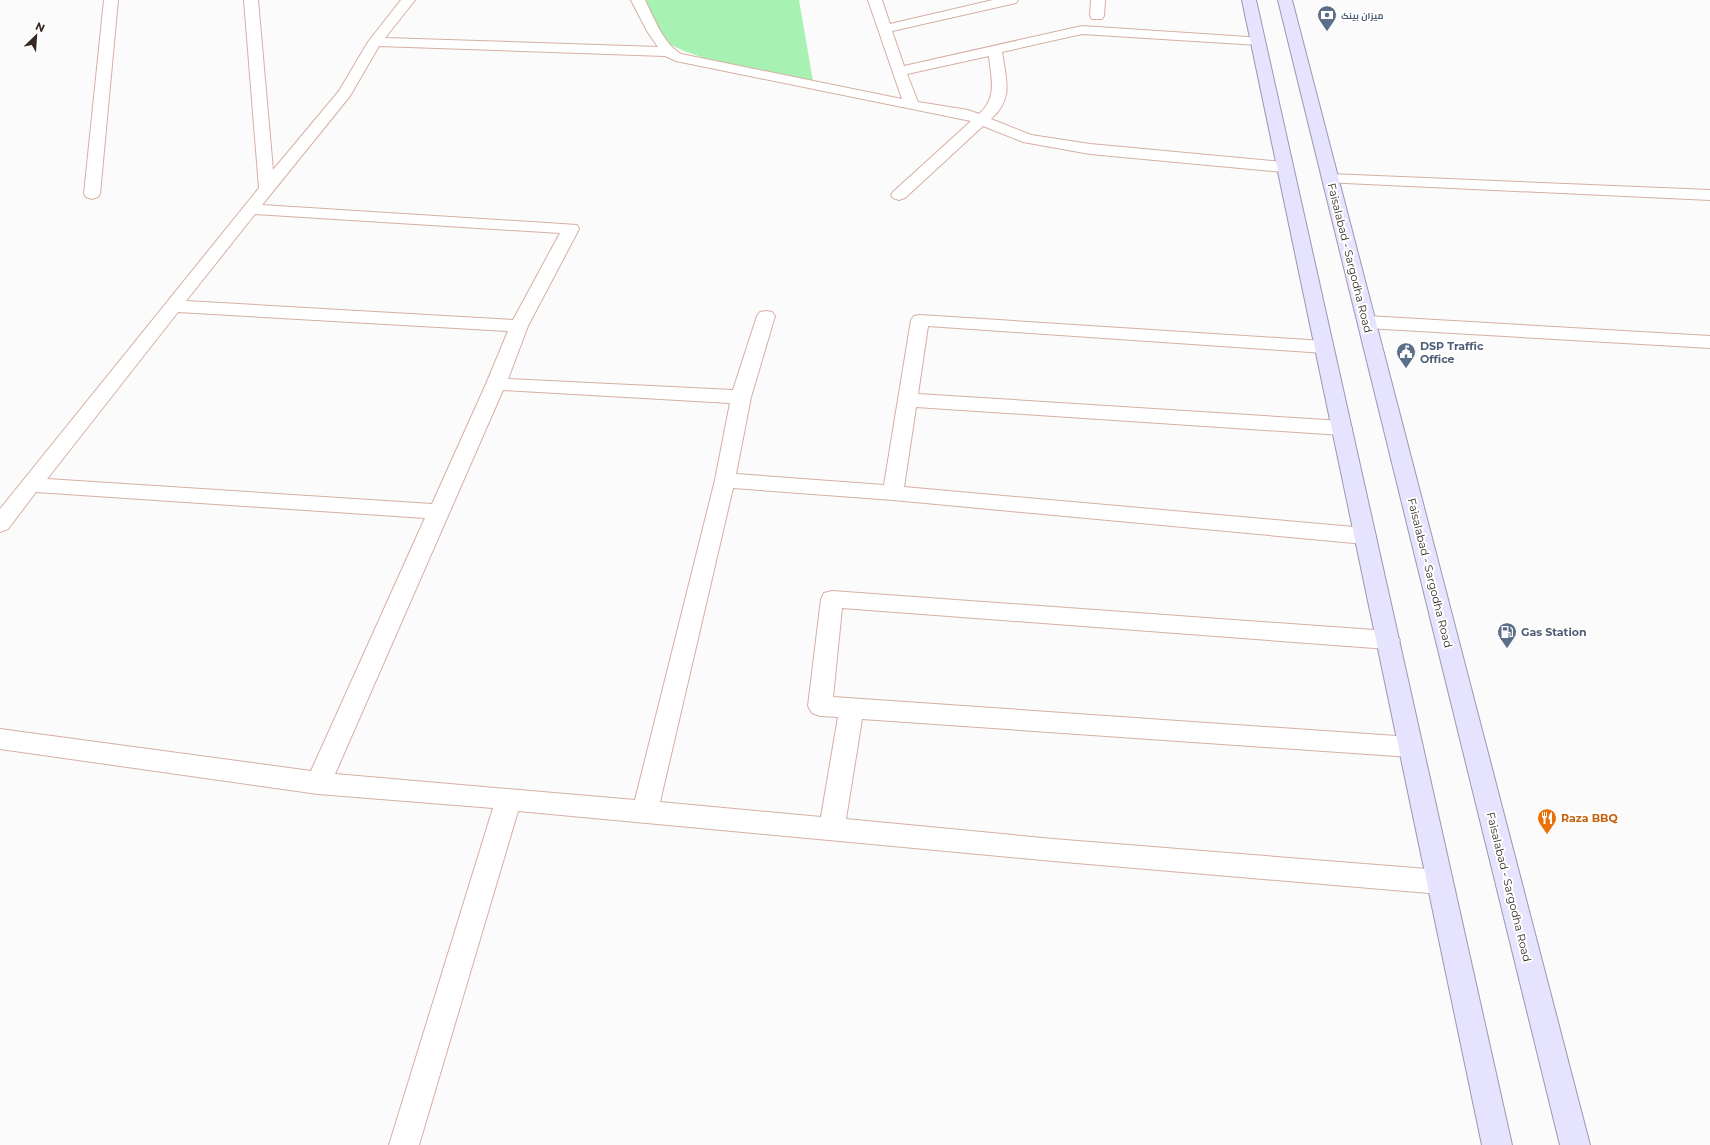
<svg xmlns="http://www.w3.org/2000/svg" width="1710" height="1145" font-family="Montserrat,Cairo,sans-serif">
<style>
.green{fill:#a7f1b3}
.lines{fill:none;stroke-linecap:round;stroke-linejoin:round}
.minor-casing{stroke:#d6afa2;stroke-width:2}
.major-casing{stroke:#9d96b0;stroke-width:2}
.minor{fill:#fff;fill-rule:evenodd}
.major{fill:#e5e3fd;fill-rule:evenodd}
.labels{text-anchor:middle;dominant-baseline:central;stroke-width:4;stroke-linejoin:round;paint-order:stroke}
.far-service-label{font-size:9px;font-weight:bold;fill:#4e5e75;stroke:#fff;text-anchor:start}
.street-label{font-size:11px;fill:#372823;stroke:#fff}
.service-label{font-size:11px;font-weight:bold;fill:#4e5e75;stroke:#fff;text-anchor:start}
.food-label{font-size:11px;font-weight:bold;fill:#c56008;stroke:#fff;text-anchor:start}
</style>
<rect width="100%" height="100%" fill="#fbfbfb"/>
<polygon class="green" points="632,0 799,0 814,87 724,65 684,51 650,35 637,13"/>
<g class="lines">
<defs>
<g id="minor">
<polygon points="104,0 118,0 100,194 98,197 92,199 86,197 84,194"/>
<path d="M244 0H258L273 170 339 91 368 42 401 0H415L385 38 658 47 647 31 631 0H645C654 18 663 43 681 54L902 99 868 0H882L890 24 993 0H1018L1016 3 892 31 904 66 1082 26 1263 38 1265 41 1263 44 1258 45 1082 34 1002 52C1006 80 1014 98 991 119L1031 135 1090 144 1284 162 1290 164 1292 167 1290 170 1284 172 1090 154 1023 142 983 126 905 198 899 200 893 198 891 195 893 192 971 121 676 61 665 56 379 46 350 96 262 205 577 225 579 229 528 326 508 379 733 390 757 316 760 312 766 311 772 312 775 316 751 397 736 474 884 485 911 320 914 316 920 315 1324 341 1331 343 1333 347 1331 351 1324 353 928 326 918 394 1342 421 1349 423 1352 428 1349 433 1342 435 916 407 904 487 1365 528 1373 531 1376 536 1373 541 1365 544 893 500 733 488 660 802 821 817 838 717 820 716 812 713 808 706 821 599 824 593 832 591 1388 631 1396 634 1400 640 1396 646 1388 649 842 608 833 697 1411 737 1420 740 1423 747 1420 754 1411 757 862 719 846 819 1053 839 1440 870 1449 874 1453 882 1449 890 1440 894 1053 861 518 811 419 1145H389L493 808 318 794 0 749V729L311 771 425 518 36 492 8 529 0 532V509L259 188ZM989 56C991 79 998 97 979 114L968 110 918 102 907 74ZM255 214 560 233 513 320 186 301ZM178 312 508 331 486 384 432 504 47 479ZM503 390 730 403 715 480 635 800 335 774Z"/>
<polygon points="1091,0 1105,0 1104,16 1102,19 1092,19 1090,16"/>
<polygon points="1330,174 1710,190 1710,200 1324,182 1322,179 1324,176"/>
<polygon points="1367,316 1710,336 1710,348 1367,328 1361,326 1358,322 1361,318"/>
</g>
<g id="major">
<polygon points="1242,0 1256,0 1512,1145 1482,1145"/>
<polygon points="1278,0 1292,0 1590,1145 1560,1145"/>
</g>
</defs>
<use href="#minor" class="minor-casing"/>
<use href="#major" class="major-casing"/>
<use href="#minor" class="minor"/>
<use href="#major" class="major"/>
</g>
<defs>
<symbol id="bank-pin" viewBox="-11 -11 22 30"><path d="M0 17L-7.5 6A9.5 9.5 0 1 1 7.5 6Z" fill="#5c6f8a" stroke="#fff"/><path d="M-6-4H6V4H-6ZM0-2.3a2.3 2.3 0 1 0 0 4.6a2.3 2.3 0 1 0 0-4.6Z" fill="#fff"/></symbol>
<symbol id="civic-pin" viewBox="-11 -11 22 30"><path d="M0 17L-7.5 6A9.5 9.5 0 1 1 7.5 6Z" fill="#5c6f8a" stroke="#fff"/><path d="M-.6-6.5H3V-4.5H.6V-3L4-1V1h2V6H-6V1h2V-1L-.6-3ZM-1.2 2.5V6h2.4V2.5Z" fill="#fff"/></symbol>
<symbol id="fuel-pin" viewBox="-11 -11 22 30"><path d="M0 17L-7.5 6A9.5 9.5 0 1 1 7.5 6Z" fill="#5c6f8a" stroke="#fff"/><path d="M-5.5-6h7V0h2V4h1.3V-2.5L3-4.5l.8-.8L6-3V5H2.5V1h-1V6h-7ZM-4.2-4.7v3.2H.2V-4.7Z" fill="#fff"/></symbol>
<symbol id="restaurant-pin" viewBox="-11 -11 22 30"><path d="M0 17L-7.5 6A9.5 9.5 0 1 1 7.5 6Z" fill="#e8710a" stroke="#fff"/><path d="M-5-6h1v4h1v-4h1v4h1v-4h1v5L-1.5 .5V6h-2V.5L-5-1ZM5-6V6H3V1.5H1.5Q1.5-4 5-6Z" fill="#fff"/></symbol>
</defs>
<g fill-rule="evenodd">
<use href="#bank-pin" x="1316" y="4" width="22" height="30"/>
<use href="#civic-pin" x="1395" y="341" width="22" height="30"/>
<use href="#fuel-pin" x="1496" y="621" width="22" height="30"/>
<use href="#restaurant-pin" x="1536" y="807" width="22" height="30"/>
</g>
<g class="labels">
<g class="far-service-label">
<text x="1341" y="15">میزان بینک</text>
</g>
<g class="street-label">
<text transform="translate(1350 258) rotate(76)">Faisalabad - Sargodha Road</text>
<text transform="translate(1430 573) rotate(76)">Faisalabad - Sargodha Road</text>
<text transform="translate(1509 887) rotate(76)">Faisalabad - Sargodha Road</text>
</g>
<g class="service-label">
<text x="1420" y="346">DSP Traffic<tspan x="1420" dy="13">Office</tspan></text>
<text x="1521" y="632">Gas Station</text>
</g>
<g class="food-label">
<text x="1561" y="818">Raza BBQ</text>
</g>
</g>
<g transform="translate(36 36) rotate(25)" stroke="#ffffff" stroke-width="3" paint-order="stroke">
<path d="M0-3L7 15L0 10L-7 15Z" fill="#372823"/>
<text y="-6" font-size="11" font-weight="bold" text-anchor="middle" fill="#372823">N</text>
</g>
</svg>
